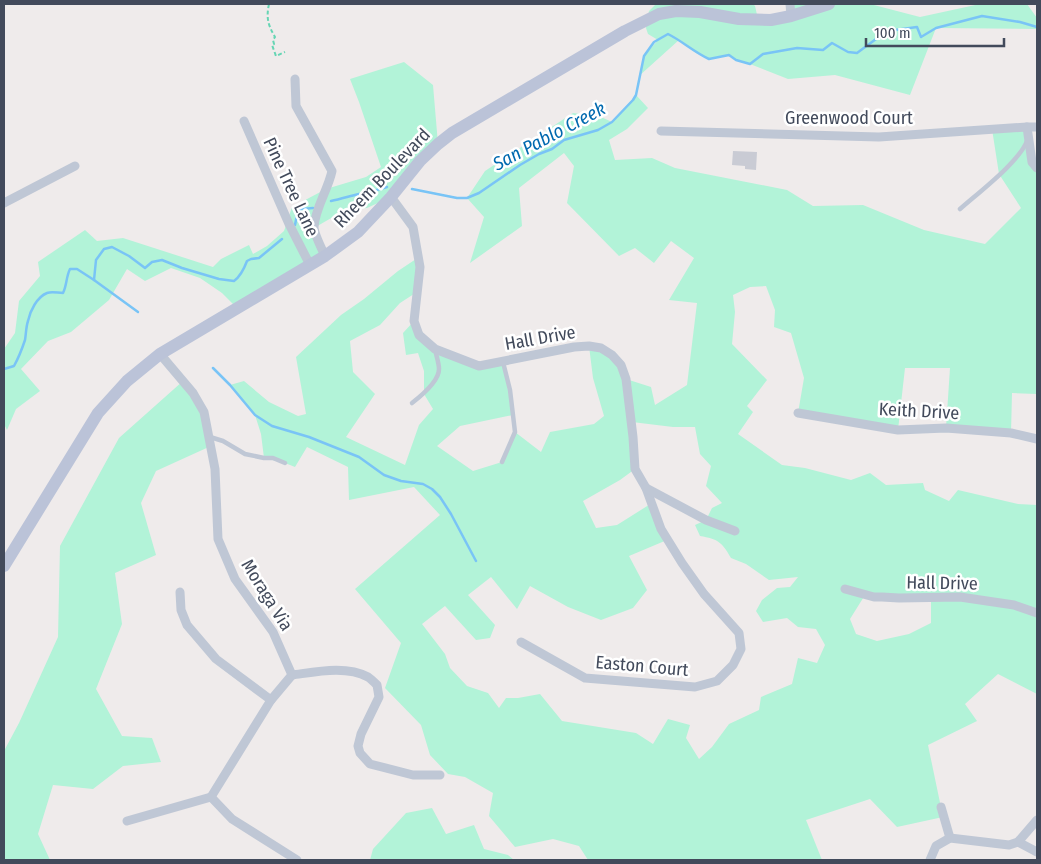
<svg xmlns="http://www.w3.org/2000/svg" width="1041" height="864" font-family="'Fira Sans Condensed',sans-serif">
<style>
.green{fill:#b2f3d8;fill-rule:evenodd}
.lines{fill:none;stroke-linecap:round;stroke-linejoin:round}
.stream{stroke:#79c4f6;stroke-width:2.5}
.building{fill:#c9cbd4}
.path{stroke:#66d5b4;stroke-width:2;stroke-dasharray:4 2.5;stroke-linecap:butt}
.lane{stroke:#bfc7d5;stroke-width:4.5}
.street{stroke:#bfc7d5;stroke-width:9}
.secondary{stroke:#bbc3d8;stroke-width:12}
.labels{text-anchor:middle;dominant-baseline:central;stroke-width:5;stroke-linejoin:round;paint-order:stroke}
.street-label{font-size:18px;fill:#424a5b;stroke:#fff}
.water-label{font-size:19px;font-style:italic;fill:#0069af;stroke:#fff}
</style>
<rect width="100%" height="100%" fill="#efebeb"/>
<g class="green">
<polygon points="656,4 753,4 755,6 758,19 791,16 790,4 870,4 920,17 980,4 1027,4 1037,18 1037,29 936,28 910,95 835,75 788,79 750,64 736,60 729,55 709,59 696,53 679,40 639,76 644,56 658,40 648,34 646,28 649,11"/>
<polygon points="404,62 433,85 438,144 391,197 367,208 345,210 314,228 325,256 237,308 222,293 200,278 171,268 145,281 127,269 109,300 71,332 48,341 21,369 40,391 16,409 7,430 4,424 4,349 15,333 19,301 40,276 38,262 85,230 97,241 123,238 213,267 221,259 249,245 253,254 267,246 284,231 292,207 326,189 366,177 381,167 359,102 350,79"/>
<path d="M636 95 648 108 627 129 609 140 615 160 652 158 675 168 787 190 813 206 863 205 924 230 985 244 1021 208 999 174 992 129 1027 127 1037 168V394L1012 393 1011 433 946 428 950 368H905L898 430 798 413 804 378 791 333 774 327 775 310 766 286 750 287 733 295 735 312 732 344 767 380 747 406 753 412 738 434 782 465 805 468 851 480 870 473 886 485 923 483 925 490 949 501 958 490 1018 504 1037 505V694L998 674 965 704 977 721 928 745 943 817 897 827 870 799 806 820 822 860H588L579 846 553 839 515 847 489 816 493 793 465 777 448 774 430 755 421 725 385 688 401 643 355 589 440 515 414 487 349 500 348 467 307 447 295 467 285 463 264 458 261 434 255 415 230 385 244 381 269 402 298 416 306 414 296 357 341 315 364 299 398 271 419 257 417 292 400 303 380 325 350 341 353 372 375 394 346 437 405 465 419 425 433 409 424 394V371L418 353 406 355 403 333 414 321 435 349 478 366 502 360 513 415 460 426 437 446 473 471 502 462 515 432 541 452 550 432 594 424 604 416 593 378 589 346 612 355 626 379 651 387 655 405 687 385 697 303 669 300 694 258 671 241 654 263 635 248 619 256 567 203 574 166 564 153 519 188 522 226 470 263 484 217 467 198 485 171 573 113 601 117 612 122ZM632 422 673 427H695L700 454 711 466 706 486 722 503 712 508 706 520 695 525 700 536C718 539 722 542 731 558L746 564 769 580 798 577 790 587 777 588 762 600 756 611 763 622 787 618 798 627 816 629 825 645 817 663 798 658 792 684 761 697 759 710 729 724 712 747 699 759 686 738 690 725 668 719 653 744 636 733 562 721 540 694 518 698H506L499 708 488 693 467 686 450 668 445 654 422 624 445 606 476 640 490 638 495 625 468 595 491 577 517 609 530 586 568 607 601 620 633 608 647 590 629 556 667 540 652 503 617 525 596 528 583 501 620 480 635 469ZM865 595 931 598V623L909 634 877 641 856 634 850 619Z"/>
<polygon points="183,381 193,393 211,446 156,471 141,503 156,555 115,573 122,624 96,689 122,736 152,738 161,762 123,766 93,789 53,785 38,834 50,860 4,860 4,751 19,723 58,637 60,546 119,438"/>
<polygon points="432,808 446,834 474,825 484,849 508,855 514,860 370,860 373,849 406,813"/>
</g>
<g class="lines">
<g class="stream">
<path d="M412 189 457 198H467L479 193 520 165 539 154 552 149 564 140 598 130 612 122 633 100 636 95 644 56 654 42 668 34C682 41 694 52 709 59L729 55 736 60 750 64 763 54 797 48 823 50 832 43 848 52 857 53 876 39 895 30 917 27 921 37 936 28 982 16 1020 22 1037 27"/>
<path d="M331 201C341 199 350 196 359 194 369 192 378 190 387 187"/>
<polyline points="295,225 297,215 301,209 313,208"/>
<polyline points="94,280 138,312"/>
<polyline points="213,368 230,385 255,415 272,426 309,437 359,457 384,475 401,481 423,484 432,489 440,497 451,514 476,561"/>
<path d="M4 369 14 366C19 357 22 349 25 340 26 334 26 327 28 321 30 311 37 297 47 293 52 291 58 293 63 293 67 285 66 277 70 269H77L94 280 96 260 104 249 112 247 129 256 145 268 152 262 162 260 182 268 219 279 234 281C241 276 244 269 247 261L251 259 259 258 282 239"/>
</g>
</g>
<polygon class="building" points="733,151 757,152 756,170 745,169 745,166 732,165"/>
<g class="lines">
<path class="path" d="M269 4C266 18 268 25 275 37L273 40 274 44 272 45 276 56 285 52"/>
<g class="lane">
<path d="M960 209C978 193 1019 162 1027 141"/>
<path d="M412 403C421 396 439 381 439 369 439 363 436 355 435 349"/>
<polyline points="210,437 223,441 245,454 264,458 273,458 285,463"/>
<polyline points="502,462 515,432 510,390 503,362"/>
</g>
<g class="street">
<polyline points="790,4 791,16"/>
<path d="M295 79 296 106 332 171C328 190 315 208 314 227 314 234 322 249 325 256"/>
<polyline points="244,121 289,224 310,265"/>
<polyline points="1027,127 1032,162 1037,168"/>
<polyline points="661,131 879,137 1027,127 1037,127"/>
<polyline points="391,197 413,227 420,267 414,321 419,335 435,349 479,366 574,347 589,346 601,348 612,355 621,365 626,379 633,437 635,469 646,488 661,529 682,563 704,594 739,633 741,649 733,665 717,681 695,687 585,678 521,642"/>
<polyline points="4,203 75,166"/>
<polyline points="160,354 193,393 204,412 215,469 218,539 235,579 273,632 292,675 271,700 211,797"/>
<polyline points="798,413 898,430 946,428 1011,433 1037,439"/>
<polyline points="646,488 706,520 735,531"/>
<polyline points="845,589 874,597 882,597 899,598 960,597 1014,605 1037,613"/>
<polyline points="180,592 181,610 187,625 216,659 271,700"/>
<path d="M292 675C315 672 346 665 368 677 371 679 374 682 377 685L379 697 361 734 358 746 360 753 370 764 413 775H440"/>
<polyline points="211,797 232,819 297,860"/>
<polyline points="941,807 950,838"/>
<polyline points="127,821 211,797"/>
<polyline points="1018,842 1037,852"/>
<polyline points="930,860 936,846 950,838 1009,845 1018,842 1037,820"/>
</g>
<polyline class="secondary" points="4,566 98,413 127,381 160,354 325,256 358,232 391,197 420,161 438,144 452,133 625,31 659,14 676,11 700,12 739,19 771,20 791,16 829,4"/>
</g>
<g class="labels">
<g class="street-label">
<text x="849" y="118">Greenwood Court</text>
<text transform="translate(382 178) rotate(-46)">Rheem Boulevard</text>
<text transform="translate(291 187) rotate(65)">Pine Tree Lane</text>
<text transform="translate(540 338) rotate(-10)">Hall Drive</text>
<text transform="translate(919 411) rotate(3)">Keith Drive</text>
<text transform="translate(942 583) rotate(1)">Hall Drive</text>
<text transform="translate(267 595) rotate(58)">Moraga Via</text>
<text transform="translate(642 666) rotate(5)">Easton Court</text>
</g>
<g class="water-label">
<text transform="translate(549 136) rotate(-28)">San Pablo Creek</text>
</g>
</g>
<rect width="1041" height="864" fill="none" stroke="#424a5b" stroke-width="10"/>
<path d="M866 38v8h138v-8" fill="none" stroke="#424a5b" stroke-width="2.5"/>
<text x="874" y="38" font-size="15" fill="#424a5b" stroke="#ffffff" stroke-width="4" paint-order="stroke">100 m</text>
</svg>
